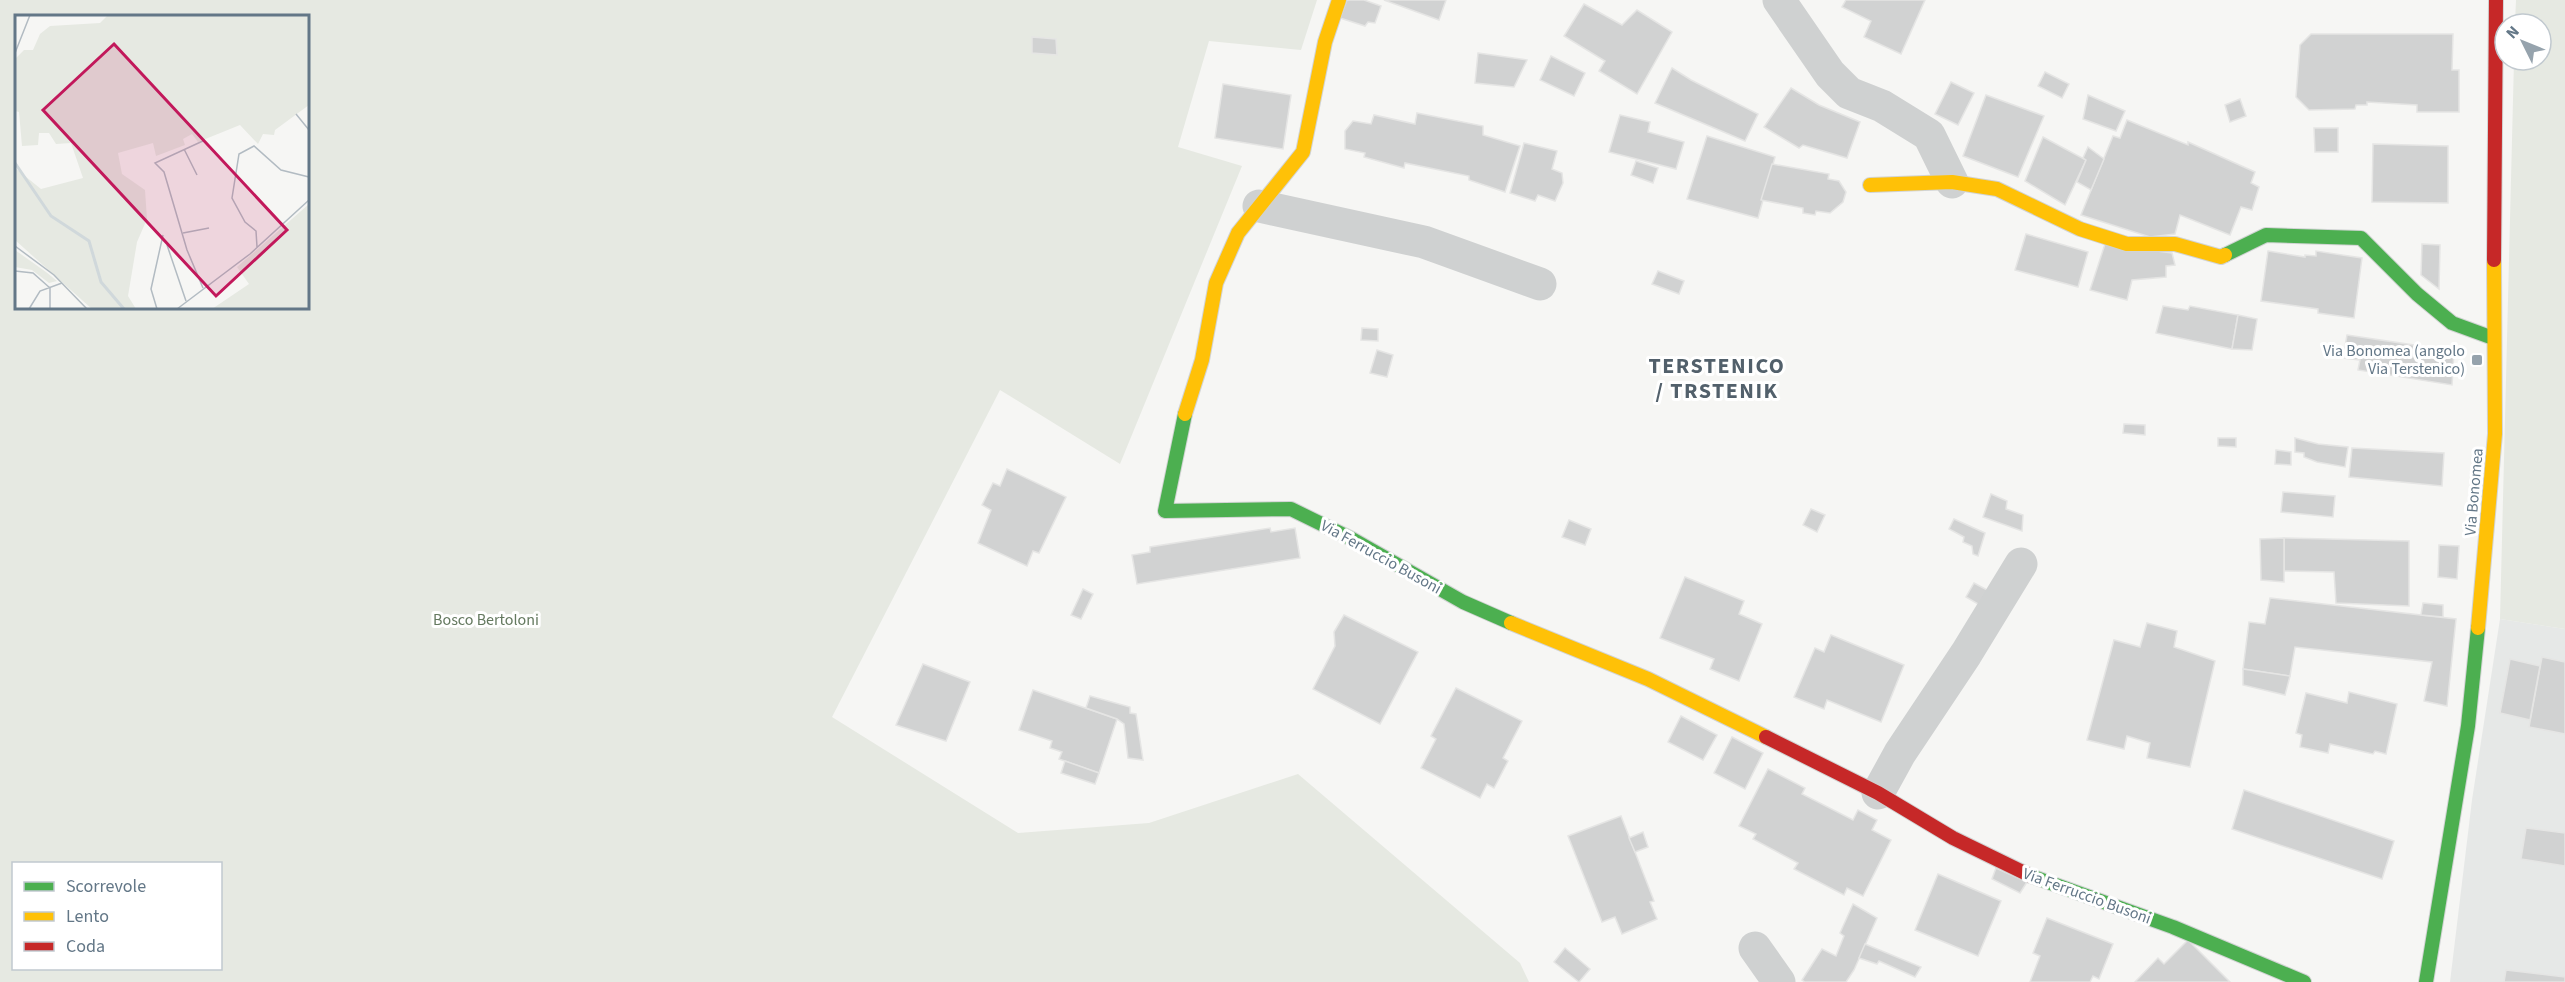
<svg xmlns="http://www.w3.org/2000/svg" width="2565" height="982" font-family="'Source Sans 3',sans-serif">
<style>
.built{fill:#e6e8e7}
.green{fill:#e6e9e2;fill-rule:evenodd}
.building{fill:#d1d2d2;stroke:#e5e5e4;stroke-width:1.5}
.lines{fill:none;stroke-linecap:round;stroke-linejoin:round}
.fast-casing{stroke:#d2d4d4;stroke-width:16}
.slow-casing{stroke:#d2d4d4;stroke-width:16}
.jam-casing{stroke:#d2d4d4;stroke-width:16}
.street{stroke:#cfd1d1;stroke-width:33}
.fast{stroke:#4caf50;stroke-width:14}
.slow{stroke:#ffc107;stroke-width:14}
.jam{stroke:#c62828;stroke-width:14}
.poi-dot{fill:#96a3ad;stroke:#fff;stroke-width:2}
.labels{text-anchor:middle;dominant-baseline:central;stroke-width:6;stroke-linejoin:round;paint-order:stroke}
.poi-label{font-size:16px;fill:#637787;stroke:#fff;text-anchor:end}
.street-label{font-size:16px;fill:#637787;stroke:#fff}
.park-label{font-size:16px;fill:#64795f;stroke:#fff}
.district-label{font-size:22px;font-weight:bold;letter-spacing:1.5px;fill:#52606b;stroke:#fff}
.inset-river{fill:none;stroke:#d0d8db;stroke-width:3}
.inset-road{fill:none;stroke:#b2bbc2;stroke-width:1.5}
.view{fill:#c2185b;fill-opacity:0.15;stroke:#c2185b;stroke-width:3}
.inset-edge{fill:none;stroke:#637787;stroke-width:3}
</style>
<rect width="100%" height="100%" fill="#f6f6f4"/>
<polygon class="built" points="2500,619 2565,629 2565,982 2450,982 2472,800"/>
<g class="green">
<path d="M0 0H1317L1301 50 1209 41 1178 147 1242 166 1120 464 1000 390 832 717 1018 833 1149 823 1298 774 1520 963 1529 982H0ZM16 16H308V308H16ZM14 864H220V968H14Z"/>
<polygon points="2516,0 2565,0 2565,629 2500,619 2514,60 2541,60 2541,24 2515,24"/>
</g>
<g class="building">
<polygon points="1347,0 1364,0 1381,6 1375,23 1368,22 1365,26 1340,18"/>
<polygon points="1384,0 1446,0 1439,20"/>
<polygon points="1846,0 1925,0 1901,54 1864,37 1871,21 1842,7"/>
<polygon points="1584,4 1622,25 1637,10 1672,32 1637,94 1599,71 1605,61 1564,36"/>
<polygon points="2311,34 2453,34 2452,70 2459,70 2459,112 2417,112 2417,105 2367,102 2367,105 2356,105 2355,109 2309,110 2296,97 2300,45"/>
<polygon points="1032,37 1056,39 1057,55 1032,53"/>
<polygon points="1478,53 1527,60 1514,87 1475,83"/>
<polygon points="1551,56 1585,73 1574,96 1540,80"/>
<polygon points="1672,68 1691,80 1758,114 1745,141 1655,103"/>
<polygon points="2045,72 2069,84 2062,98 2038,86"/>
<polygon points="1951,82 1974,93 1958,125 1935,114"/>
<polygon points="1223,84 1291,95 1283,149 1215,138"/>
<polygon points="1791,88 1819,105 1860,122 1847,158 1803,145 1799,148 1764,127"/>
<polygon points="1986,95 2044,116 2018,177 1963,156"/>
<polygon points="2088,95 2125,111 2116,131 2083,119"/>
<polygon points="2240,99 2246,116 2230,122 2225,105"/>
<polygon points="1417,113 1483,126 1483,135 1520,146 1505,192 1469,180 1469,176 1405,163 1404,168 1364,157 1365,153 1345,149 1345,131 1353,121 1371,124 1374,115 1415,124"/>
<polygon points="1620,115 1650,122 1648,132 1684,142 1676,169 1609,152"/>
<polygon points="2127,120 2188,145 2188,142 2255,172 2251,183 2259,187 2252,210 2241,207 2230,235 2180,215 2175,234 2150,237 2081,215 2113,136 2120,138"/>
<polygon points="2314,128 2338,128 2338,152 2315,152"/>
<polygon points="1707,136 1775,157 1758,218 1687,199"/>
<polygon points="2043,137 2086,160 2065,205 2025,181"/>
<polygon points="1524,143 1557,151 1552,169 1562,173 1563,183 1555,201 1538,195 1535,201 1510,193"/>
<polygon points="2373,144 2448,146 2448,203 2372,202"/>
<polygon points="2088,147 2104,159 2091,190 2077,182 2086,160 2083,158"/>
<polygon points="1636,161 1658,168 1653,183 1631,175"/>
<polygon points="1772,164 1829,174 1828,179 1839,181 1846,192 1843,202 1830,213 1816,211 1815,215 1803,213 1803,208 1761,200"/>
<polygon points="2026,234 2088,252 2078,287 2015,270"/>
<polygon points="2105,244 2172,253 2175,265 2166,266 2166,277 2132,280 2127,300 2090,290"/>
<polygon points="2422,244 2440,245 2439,289 2421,275"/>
<polygon points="2268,251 2305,257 2305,255 2316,256 2316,251 2362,258 2354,318 2318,313 2318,309 2261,301"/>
<polygon points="1658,271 1684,281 1679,294 1652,284"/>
<polygon points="2163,306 2188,310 2190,306 2238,315 2232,349 2156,333"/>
<polygon points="2238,315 2257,319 2252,350 2232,349"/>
<polygon points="1362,328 1378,329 1378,341 1361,340"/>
<polygon points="2347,335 2454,351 2452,385 2358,370 2360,360 2343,358"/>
<polygon points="1377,350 1393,355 1387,377 1370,373"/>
<polygon points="2124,424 2145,425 2145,435 2123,433"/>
<polygon points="2218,438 2236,438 2236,447 2218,446"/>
<polygon points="2295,438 2318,444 2348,447 2345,467 2317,462 2304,457 2304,453 2295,452"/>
<polygon points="2352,448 2444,453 2442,486 2349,477"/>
<polygon points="2276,450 2291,452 2291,465 2275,464"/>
<polygon points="1007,469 1066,497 1039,553 1033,551 1027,566 978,543 991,510 982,505 993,483 1000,486"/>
<polygon points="2283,492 2335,496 2333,517 2281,512"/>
<polygon points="1991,494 2007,501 2006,509 2023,515 2022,531 1983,517"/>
<polygon points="1811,509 1825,515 1817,532 1803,525"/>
<polygon points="1954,519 1985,533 1978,556 1973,554 1972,546 1963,542 1964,537 1949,529"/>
<polygon points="1569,520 1591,529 1585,545 1562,537"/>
<polygon points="1270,528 1271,532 1295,528 1300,558 1137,584 1132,555 1150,552 1150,547"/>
<polygon points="2284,538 2409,541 2409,606 2336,603 2334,572 2284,571"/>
<polygon points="2284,538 2284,582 2261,580 2260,539"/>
<polygon points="2439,545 2459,546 2457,579 2438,577"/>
<polygon points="1685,577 1744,601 1739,614 1762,624 1739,681 1710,669 1714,659 1660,638"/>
<polygon points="1974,583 1991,592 1983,607 1966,597"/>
<polygon points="1083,589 1093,594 1081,619 1071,615"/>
<polygon points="2270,598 2456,619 2447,706 2424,701 2432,662 2295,647 2290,676 2243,669 2249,622 2265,624"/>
<polygon points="2423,603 2443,605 2443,617 2421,615"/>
<polygon points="1344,615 1418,652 1380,724 1313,689 1335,646 1334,632"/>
<polygon points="2147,623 2177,631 2174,647 2215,661 2190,767 2147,758 2150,743 2127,736 2124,749 2087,740 2114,640 2140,647"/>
<polygon points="1831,635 1904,665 1881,722 1827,700 1824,709 1794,697 1815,648 1824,652"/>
<polygon points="2542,657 2565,662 2565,734 2529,727"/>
<polygon points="2510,659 2540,666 2530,720 2500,713"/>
<polygon points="923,664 970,682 946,741 896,725"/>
<polygon points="2243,669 2290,676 2285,695 2243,685"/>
<polygon points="1456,688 1522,721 1503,758 1508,761 1494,788 1487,784 1480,798 1421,768 1436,739 1431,736"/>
<polygon points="1033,690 1117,719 1099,773 1059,759 1062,752 1050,748 1052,741 1019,730"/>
<polygon points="2349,692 2397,704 2386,754 2375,751 2373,754 2330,744 2328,753 2300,747 2302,735 2296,733 2306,693 2347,703"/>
<polygon points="1090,696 1130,707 1130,713 1136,714 1143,760 1128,758 1124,724 1117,719 1086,708"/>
<polygon points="1681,716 1717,735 1703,760 1668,742"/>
<polygon points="1732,737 1763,753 1745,789 1714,773"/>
<polygon points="1065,761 1099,773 1095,784 1061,773"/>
<polygon points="1768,769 1805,788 1802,794 1853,820 1858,810 1877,820 1872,830 1891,840 1863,896 1847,888 1844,895 1794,869 1798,863 1753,839 1756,834 1739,826"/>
<polygon points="2244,790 2394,841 2382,879 2232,829"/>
<polygon points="1621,816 1654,901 1650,902 1657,919 1622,934 1615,917 1602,922 1568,836"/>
<polygon points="2526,828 2565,833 2565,866 2521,859"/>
<polygon points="1643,832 1648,847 1635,852 1629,838"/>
<polygon points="1996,868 2027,882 2020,893 1992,879"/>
<polygon points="1938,874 2001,901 1978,956 1915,930"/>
<polygon points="1853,904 1877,918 1854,970 1846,982 1805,982 1802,980 1822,949 1836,956 1844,936 1840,933"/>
<polygon points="2047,918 2113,944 2099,979 2093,976 2090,982 2030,982 2040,956 2033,953"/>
<polygon points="2188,940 2230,982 2135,982 2158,958 2164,964"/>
<polygon points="1865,944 1921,967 1915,977 1879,961 1877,964 1859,958"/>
<polygon points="1565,948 1590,969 1579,982 1554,962"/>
<polygon points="2506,970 2565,977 2565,982 2504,982"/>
</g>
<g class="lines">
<defs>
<g id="fast">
<polyline points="2225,255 2266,235 2361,238 2417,294 2452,323 2493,338"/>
<polyline points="1185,414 1165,511 1291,509 1352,539 1463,602 1511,623"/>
<polyline points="2031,876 2173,927 2304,982"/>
<polyline points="2426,982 2468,726 2478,628"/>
</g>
<g id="slow">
<polyline points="1870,185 1952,182 1997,189 2080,229 2127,244 2175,244 2221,257 2225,255"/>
<polyline points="1185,414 1202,360 1216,283 1238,233 1303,152 1325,42 1339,0"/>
<polyline points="1511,623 1648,679 1766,737"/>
<polyline points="2478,628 2495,434 2494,260"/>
</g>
<g id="jam">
<polyline points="2494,260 2496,0"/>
<polyline points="1766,737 1878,793 1953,838 2031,876"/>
</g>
</defs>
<use href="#fast" class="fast-casing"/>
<use href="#slow" class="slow-casing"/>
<use href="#jam" class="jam-casing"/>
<g class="street">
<polyline points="1779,0 1830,74 1849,93 1882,106 1929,135 1952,182"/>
<polyline points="1259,206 1424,242 1540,284"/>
<polyline points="1878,793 1900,753 1966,654 2021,564"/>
<polyline points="1755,948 1779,982"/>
</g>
<use href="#fast" class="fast"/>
<use href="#slow" class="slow"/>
<use href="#jam" class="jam"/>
</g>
<rect class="poi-dot" x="2471" y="354" width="12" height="12" rx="3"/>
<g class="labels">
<g class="poi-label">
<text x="2465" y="351">Via Bonomea (angolo<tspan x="2465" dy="18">Via Terstenico)</tspan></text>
</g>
<g class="street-label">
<text transform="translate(2474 492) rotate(-85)">Via Bonomea</text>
<text transform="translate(1381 557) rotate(29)">Via Ferruccio Busoni</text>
<text transform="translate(2087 896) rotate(20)">Via Ferruccio Busoni</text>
</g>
<g class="park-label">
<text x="486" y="620">Bosco Bertoloni</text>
</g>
<g class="district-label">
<text x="1717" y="366">TERSTENICO<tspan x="1717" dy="25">/ TRSTENIK</tspan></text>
</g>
</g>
<g transform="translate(15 15)">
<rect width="294" height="294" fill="#f6f6f4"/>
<path d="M93 0H294V90L260 115 259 120 248 119 243 129 225 110 183 127 177 119 168 124 170 130 141 141 138 128 103 138 107 159 130 175 132 204 122 227 113 281 121 294H77L0 225V153L26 174 68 163 56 128 41 129 34 118H24L23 130 7 131 4 97 0 96V44L9 35H18L25 19 35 11 85 8ZM294 189V294H197L234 269 222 252ZM0 235 31 257 42 266 34 268 17 255 0 252Z" fill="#e6e9e2"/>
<path class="inset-river" d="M0 148 36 201 74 226 86 267 109 294"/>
<path class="inset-road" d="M0 38 15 0M281 99 294 115M169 134 182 160M168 218 194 213M152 230 171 286M0 231 39 260 72 294M242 232 241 216 230 207 217 183 224 139 239 131 266 155 294 162M0 256 18 258 35 273V294M188 273 172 235 149 157 140 148 190 125M14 294 25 276 47 268M142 294 136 274 148 220M162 294 235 239 294 185"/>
<path class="view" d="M99 29 272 215 201 281 28 95Z"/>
<rect width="294" height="294" class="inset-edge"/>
</g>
<rect x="12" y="862" width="210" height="108" fill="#ffffff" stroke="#c1c9cf" stroke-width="1.5"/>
<rect x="24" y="882" width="30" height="9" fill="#4caf50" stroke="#c1c9cf" stroke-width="1.5"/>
<text x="66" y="892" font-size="18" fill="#637787">Scorrevole</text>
<rect x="24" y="912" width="30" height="9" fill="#ffc107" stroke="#c1c9cf" stroke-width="1.5"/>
<text x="66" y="922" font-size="18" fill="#637787">Lento</text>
<rect x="24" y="942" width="30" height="9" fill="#c62828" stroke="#c1c9cf" stroke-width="1.5"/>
<text x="66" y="952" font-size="18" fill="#637787">Coda</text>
<g transform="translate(2523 42) rotate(313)"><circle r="28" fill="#ffffff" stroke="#c1c9cf" stroke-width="1.5"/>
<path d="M0-4.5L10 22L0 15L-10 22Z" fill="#96a3ad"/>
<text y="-9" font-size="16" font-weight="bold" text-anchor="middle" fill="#637787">N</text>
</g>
</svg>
